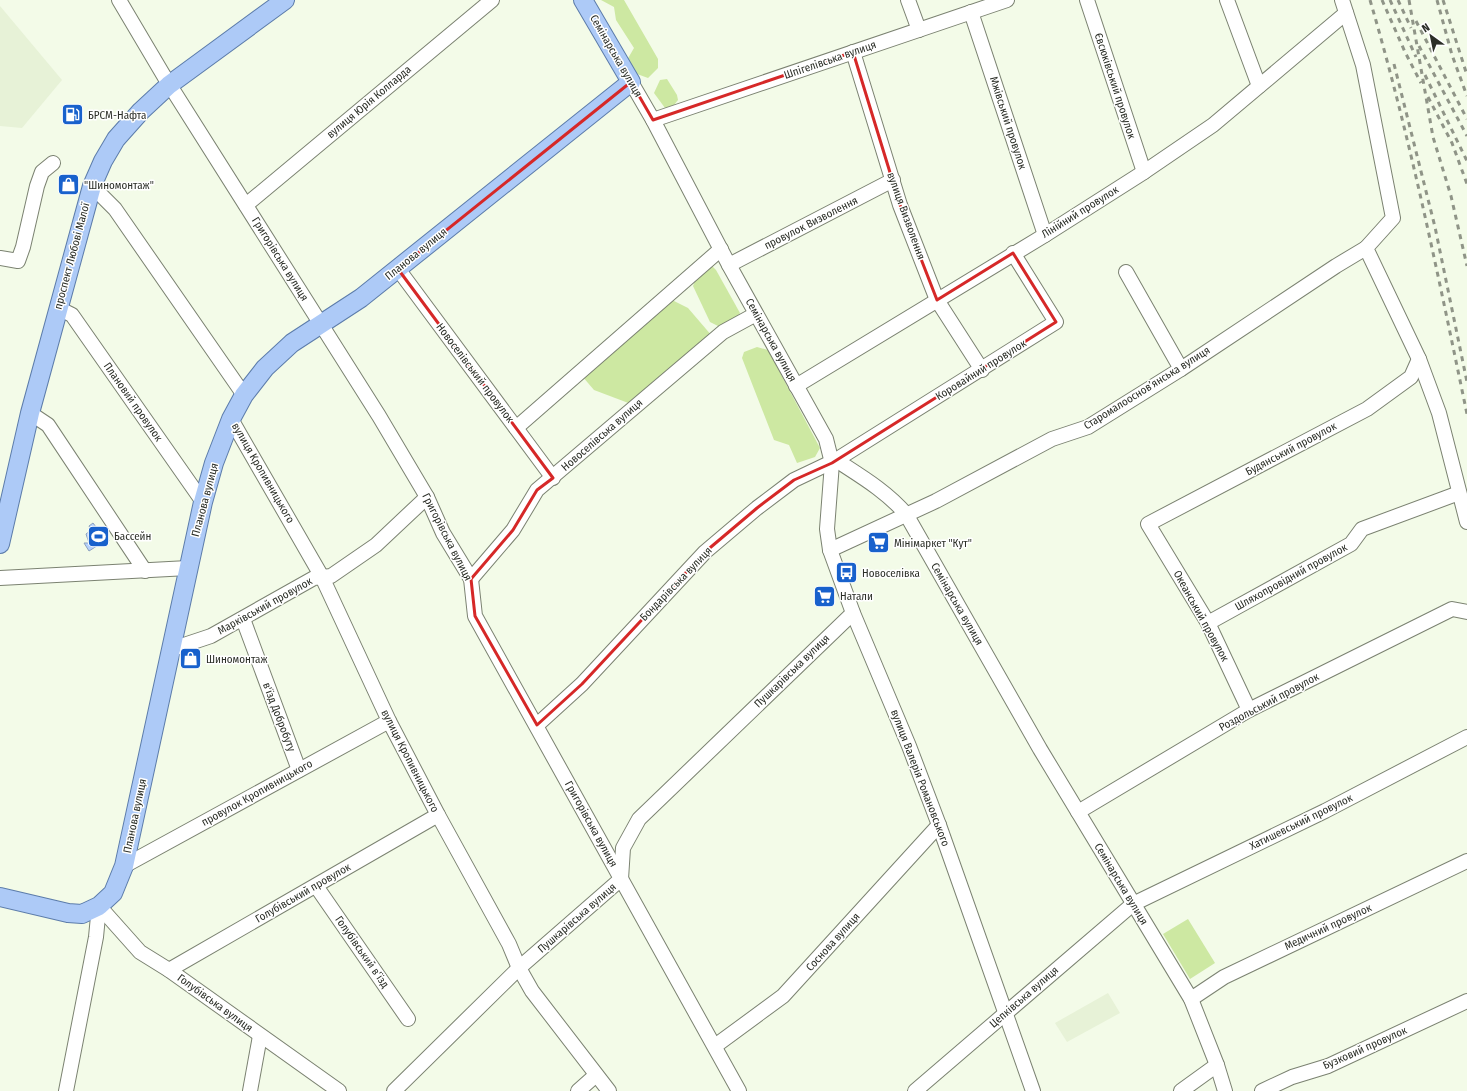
<svg xmlns="http://www.w3.org/2000/svg" width="1467" height="1091" font-family="'Fira Sans Condensed',sans-serif">
<style>
.built{fill:#e7f2d7}
.green{fill:#cde8a2}
.water{fill:#b6d2fd;stroke:#8ca1bd}
.lines{fill:none;stroke-linecap:round;stroke-linejoin:round}
.minor-casing{stroke:#7b8271;stroke-width:16}
.major-casing{stroke:#5c7caa;stroke-width:20}
.minor{stroke:#fff;stroke-width:14}
.major{stroke:#adcaf7;stroke-width:18}
.rail{stroke:#8f9487;stroke-width:3;stroke-dasharray:5 5;stroke-linecap:butt}
.marked{fill:none;stroke:#d62828;stroke-width:3;stroke-linejoin:round}
.labels{text-anchor:middle;dominant-baseline:central;stroke-width:3;stroke-linejoin:round;paint-order:stroke}
.street-label{font-size:11px;fill:#2b2e27;stroke:#fff}
.poi-label{font-size:11px;fill:#2b2e27;stroke:#fff;text-anchor:start}
</style>
<rect width="100%" height="100%" fill="#f3fbe8"/>
<g class="built">
<polygon points="0,6 62,80 22,128 0,126"/>
<polygon points="1108,993 1120,1013 1067,1042 1055,1023"/>
</g>
<g class="green">
<polygon points="601,0 624,0 658,59 658,68 648,78 637,74 627,60 634,48 616,20 614,7"/>
<polygon points="667,79 677,95 678,100 674,105 665,108 654,93 660,80"/>
<polygon points="712,266 716,270 740,313 733,322 722,328 710,322 693,286 698,274"/>
<polygon points="672,300 688,308 712,336 631,404 594,390 582,376"/>
<polygon points="757,347 768,350 820,448 815,457 797,463 789,445 774,440 742,358 744,352"/>
<polygon points="1188,919 1215,963 1190,979 1163,934"/>
</g>
<polygon class="water" points="93,523 96,527 105,530 109,541 104,545 100,544 89,551 84,543 89,543 86,534 91,530 89,526"/>
<g class="lines">
<defs>
<g id="minor">
<polyline points="119,0 164,76 379,416 427,497 443,533 471,579 475,616 739,1091"/>
<polyline points="908,0 919,30"/>
<polyline points="1087,0 1144,172"/>
<polyline points="1227,0 1259,86"/>
<polyline points="1342,0 1363,65 1393,218 1366,248 1419,359 1439,413 1467,522"/>
<polyline points="971,12 1045,235"/>
<polyline points="853,52 900,205 937,300 982,370"/>
<polyline points="631,82 653,120 729,265 826,439 832,463 827,529 830,550 853,613 909,746 939,825 1033,1091"/>
<polyline points="653,120 1007,0"/>
<polyline points="92,186 115,209 244,395"/>
<polyline points="246,205 492,0"/>
<polyline points="0,258 18,261 23,247 37,186 42,172 53,163"/>
<polyline points="729,265 893,180"/>
<polyline points="398,269 553,478"/>
<polyline points="1126,272 1181,369"/>
<polyline points="58,308 72,315 203,502"/>
<polyline points="796,386 1045,235 1144,172 1213,125 1346,13"/>
<polyline points="30,413 48,425 145,571"/>
<polyline points="231,419 322,577 389,721 438,815 509,944 519,968 532,991 609,1091"/>
<polyline points="516,428 721,249"/>
<polyline points="836,460 1056,322 1013,253"/>
<polyline points="830,550 936,501 1052,439 1088,427 1181,369 1336,266 1366,248"/>
<polyline points="0,578 188,568"/>
<polyline points="471,579 513,530 537,490 723,332 756,314"/>
<polyline points="243,619 299,770"/>
<polyline points="1208,623 1351,544 1362,529 1459,493"/>
<polyline points="172,649 211,636 314,578 331,576 376,545 427,497"/>
<polyline points="1249,710 1208,623 1148,524 1367,409 1411,377 1419,359"/>
<path d="M537 725 582 684 705 552 757 508 794 480 836 460C862 477 886 491 906 514L1040 749 1191 999 1217 1065 1225 1091"/>
<polyline points="1078,812 1249,710 1452,609 1467,612"/>
<polyline points="124,866 389,721"/>
<polyline points="316,886 408,1019"/>
<polyline points="99,906 140,952 169,970 339,1091"/>
<polyline points="169,970 438,815"/>
<polyline points="1191,999 1224,977 1467,861"/>
<polyline points="715,1046 783,996 939,825"/>
<polyline points="66,1091 96,937 99,906"/>
<polyline points="250,1091 260,1036"/>
<polyline points="394,1091 519,968 621,879 623,848 639,819 853,613"/>
<polyline points="578,1091 596,1075"/>
<polyline points="915,1091 1133,904 1325,811 1467,737"/>
<polyline points="1181,1091 1217,1065"/>
<polyline points="1262,1091 1292,1077 1328,1066 1467,1001"/>
</g>
<g id="major">
<polyline points="0,544 30,413 92,186 103,161 116,139 141,111 169,85 285,0"/>
<polyline points="0,897 68,913 82,914 99,906 113,893 124,866 203,502 214,463 231,419 244,395 265,368 292,343 361,298 631,82 583,0"/>
</g>
</defs>
<use href="#minor" class="minor-casing"/>
<use href="#major" class="major-casing"/>
<use href="#minor" class="minor"/>
<use href="#major" class="major"/>
<g class="rail">
<path d="M1370 0C1410 136 1438 275 1467 414"/>
<polyline points="1382,0 1405,52 1421,83"/>
<polyline points="1390,0 1416,57"/>
<polyline points="1398,0 1411,28"/>
<polyline points="1409,0 1433,137 1451,196 1467,266"/>
<polyline points="1437,0 1452,55 1467,96"/>
<polyline points="1443,0 1467,75"/>
<polyline points="1416,21 1467,119"/>
<polyline points="1419,46 1467,136"/>
<polyline points="1394,64 1435,227 1467,382"/>
<polyline points="1425,75 1467,161"/>
<polyline points="1428,97 1452,143 1467,184"/>
</g>
</g>
<path class="marked" d="M853 52 900 205 937 300 1013 253 1056 322 832 463 794 480 757 508 705 552 582 684 537 725 475 616 471 579 513 530 537 490 553 478 398 269 631 82 653 120Z"/>
<defs>
<symbol id="fuel-square" viewBox="-11 -11 22 22"><rect x="-9" y="-9" width="18" height="18" rx="4" fill="#1861cc" stroke="#fff"/><path d="M-5.5-6h7V0h2V4h1.3V-2.5L3-4.5l.8-.8L6-3V5H2.5V1h-1V6h-7ZM-4.2-4.7v3.2H.2V-4.7Z" fill="#fff"/></symbol>
<symbol id="shop-square" viewBox="-11 -11 22 22"><rect x="-9" y="-9" width="18" height="18" rx="4" fill="#1861cc" stroke="#fff"/><path d="M-5-2.5h2.3a2.7 3.5 0 0 1 5.4 0H5L5.5 6h-11ZM-1.5-2.5h3a1.5 2.3 0 0 0-3 0Z" fill="#fff"/></symbol>
<symbol id="stadium-square" viewBox="-11 -11 22 22"><rect x="-9" y="-9" width="18" height="18" rx="4" fill="#1861cc" stroke="#fff"/><path d="M0-5a6.5 5 0 1 0 0 10a6.5 5 0 1 0 0-10ZM-3.5-1.8h7v3.6h-7Z" fill="#fff"/></symbol>
<symbol id="supermarket-square" viewBox="-11 -11 22 22"><rect x="-9" y="-9" width="18" height="18" rx="4" fill="#1861cc" stroke="#fff"/><path d="M-6-5.5h2.5l.6 2H6L4.5 2H-2.5L-4.4-4H-6ZM-1.5 3.2a1.3 1.3 0 1 0 .1 0ZM3 3.2a1.3 1.3 0 1 0 .1 0Z" fill="#fff"/></symbol>
<symbol id="bus-square" viewBox="-11 -11 22 22"><rect x="-9" y="-9" width="18" height="18" rx="4" fill="#1861cc" stroke="#fff"/><path d="M-5-6H5V4H4V6H2V4H-2V6H-4V4H-5ZM-3.5-4V0h7V-4ZM-3.5 1.2v1.5H-2V1.2ZM2 1.2v1.5H3.5V1.2Z" fill="#fff"/></symbol>
</defs>
<g fill-rule="evenodd">
<use href="#fuel-square" x="60" y="102" width="25" height="25"/>
<use href="#shop-square" x="56" y="172" width="25" height="25"/>
<use href="#stadium-square" x="86" y="524" width="25" height="25"/>
<use href="#supermarket-square" x="866" y="530" width="25" height="25"/>
<use href="#bus-square" x="834" y="560" width="25" height="25"/>
<use href="#supermarket-square" x="812" y="584" width="25" height="25"/>
<use href="#shop-square" x="178" y="646" width="25" height="25"/>
</g>
<g class="labels">
<g class="street-label">
<text transform="translate(616 56) rotate(60)">Семінарська вулиця</text>
<text transform="translate(830 60) rotate(-19)">Шпігелівська вулиця</text>
<text transform="translate(1115 86) rotate(72)">Євсюківський провулок</text>
<text transform="translate(369 102) rotate(-40)">вулиця Юрія Колларда</text>
<text transform="translate(1008 123) rotate(72)">Мжівський провулок</text>
<text transform="translate(1080 212) rotate(-32)">Лінійний провулок</text>
<text transform="translate(906 216) rotate(70)">вулиця Визволення</text>
<text transform="translate(811 223) rotate(-27)">провулок Визволення</text>
<text transform="translate(416 254) rotate(-39)">Планова вулиця</text>
<text transform="translate(72 256) rotate(-75)">проспект Любові Малої</text>
<text transform="translate(280 259) rotate(58)">Григорівська вулиця</text>
<text transform="translate(771 340) rotate(61)">Семінарська вулиця</text>
<text transform="translate(981 370) rotate(-32)">Коровайний провулок</text>
<text transform="translate(475 373) rotate(53)">Новоселівський провулок</text>
<text transform="translate(1147 388) rotate(-32)">Старомалооснов’янська вулиця</text>
<text transform="translate(133 402) rotate(55)">Плановий провулок</text>
<text transform="translate(602 435) rotate(-41)">Новоселівська вулиця</text>
<text transform="translate(1291 449) rotate(-28)">Будянський провулок</text>
<text transform="translate(263 473) rotate(60)">вулиця Кропивницького</text>
<text transform="translate(205 500) rotate(-75)">Планова вулиця</text>
<text transform="translate(447 537) rotate(63)">Григорівська вулиця</text>
<text transform="translate(1291 577) rotate(-29)">Шляхопровідний провулок</text>
<text transform="translate(676 584) rotate(-46)">Бондарівська вулиця</text>
<text transform="translate(957 604) rotate(60)">Семінарська вулиця</text>
<text transform="translate(265 606) rotate(-29)">Марківський провулок</text>
<text transform="translate(1201 616) rotate(61)">Океанський провулок</text>
<text transform="translate(792 671) rotate(-44)">Пушкарівська вулиця</text>
<text transform="translate(1269 702) rotate(-28)">Роздольський провулок</text>
<text transform="translate(279 717) rotate(69)">в'їзд Добробуту</text>
<text transform="translate(410 761) rotate(63)">вулиця Кропивницького</text>
<text transform="translate(920 778) rotate(69)">вулиця Валерія Романовського</text>
<text transform="translate(257 793) rotate(-29)">провулок Кропивницького</text>
<text transform="translate(135 816) rotate(-78)">Планова вулиця</text>
<text transform="translate(1301 822) rotate(-26)">Хатишевський провулок</text>
<text transform="translate(591 824) rotate(61)">Григорівська вулиця</text>
<text transform="translate(1121 884) rotate(59)">Семінарська вулиця</text>
<text transform="translate(303 893) rotate(-30)">Голубівський провулок</text>
<text transform="translate(577 918) rotate(-41)">Пушкарівська вулиця</text>
<text transform="translate(1328 927) rotate(-25)">Медичний провулок</text>
<text transform="translate(833 942) rotate(-48)">Соснова вулиця</text>
<text transform="translate(362 952) rotate(55)">Голубівський в’їзд</text>
<text transform="translate(1024 997) rotate(-41)">Цепківська вулиця</text>
<text transform="translate(215 1003) rotate(36)">Голубівська вулиця</text>
<text transform="translate(1365 1048) rotate(-24)">Бузковий провулок</text>
</g>
<g class="poi-label">
<text x="88" y="115">БРСМ-Нафта</text>
<text x="84" y="185">"Шиномонтаж"</text>
<text x="114" y="536">Бассейн</text>
<text x="894" y="543">Мінімаркет "Кут"</text>
<text x="862" y="573">Новоселівка</text>
<text x="840" y="596">Натали</text>
<text x="206" y="659">Шиномонтаж</text>
</g>
</g>
<g transform="translate(1431 36) rotate(327)" stroke="#ffffff" stroke-width="3" paint-order="stroke">
<path d="M0-3L7 15L0 10L-7 15Z" fill="#2b2e27"/>
<text y="-6" font-size="11" font-weight="bold" text-anchor="middle" fill="#2b2e27">N</text>
</g>
</svg>
